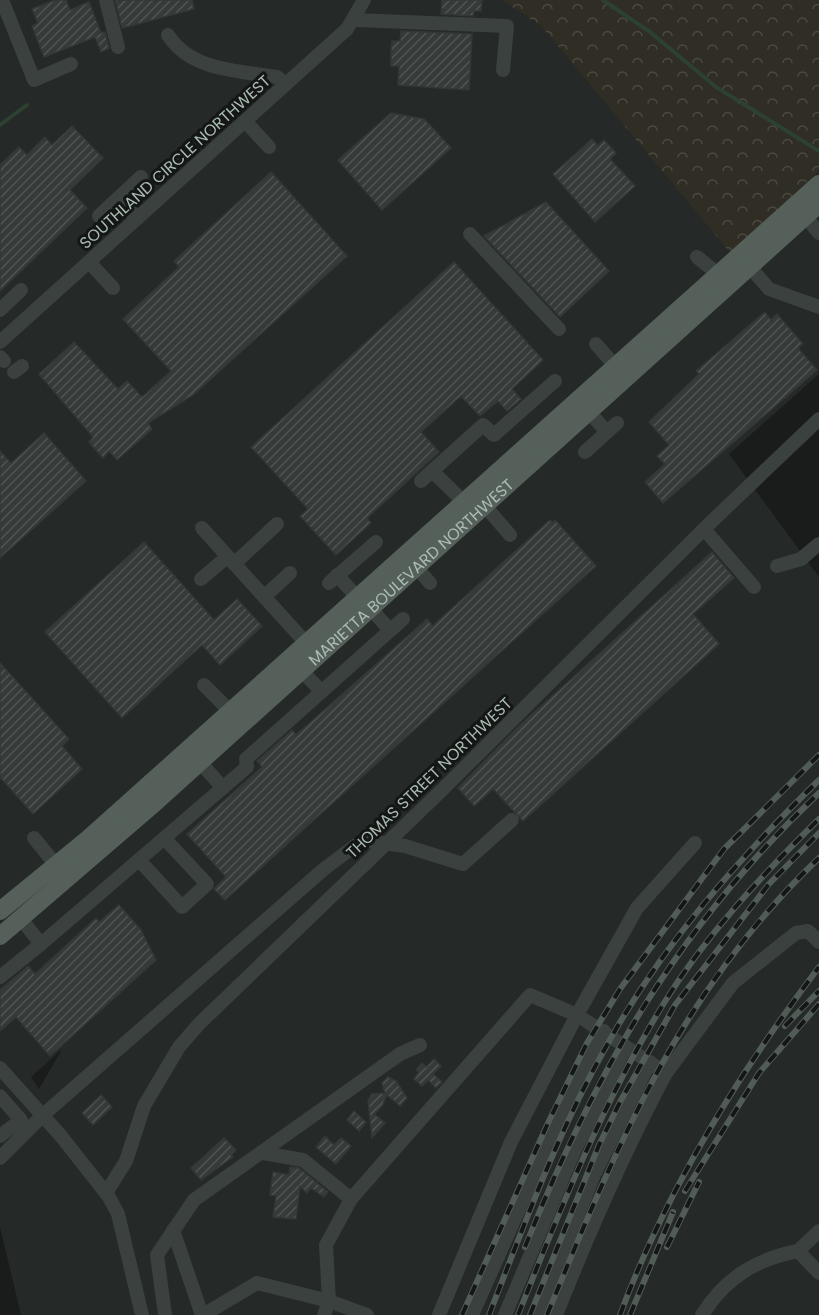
<svg xmlns="http://www.w3.org/2000/svg" width="819" height="1315" font-family="Poppins,sans-serif">
<style>
.built{fill:#252928;fill-rule:evenodd}
.forest{fill:url(#forest-crowns)}
.lines{fill:none;stroke-linecap:round;stroke-linejoin:round}
.stream{stroke:#2d4131;stroke-width:4}
.building{fill:url(#building-hatch);stroke:#333836;stroke-width:1.5}
.minor{stroke:#3a413e;stroke-width:14}
.major{stroke:#55605b;stroke-width:18}
.rail-casing{stroke:#525c57;stroke-width:6}
.rail{stroke:#141716;stroke-width:4;stroke-dasharray:11;stroke-linecap:butt}
.labels{text-anchor:middle;dominant-baseline:central;stroke-width:6;stroke-linejoin:round;paint-order:stroke}
.street-label{font-size:16px;fill:#aabcb2;stroke:#141716}
</style>
<defs>
<pattern id="forest-crowns" width="20" height="18" patternUnits="userSpaceOnUse" patternTransform="scale(1.5)"><rect width="20" height="18" fill="#2f2d24"/><path d="M2 6a3 3 0 1 1 6 0M12 15a3 3 0 1 1 6 0" fill="none" stroke="#4a4a41"/></pattern>
<pattern id="building-hatch" width="6" height="6" patternUnits="userSpaceOnUse" patternTransform="scale(1.5)"><rect width="6" height="6" fill="#363b39"/><path d="M-1 1l2-2M0 6l6-6M5 7l2-2" fill="none" stroke="#505553"/></pattern>
</defs>
<rect width="100%" height="100%" fill="#191c1b"/>
<path class="built" d="M0 0H501L541 26 738 261 797 191 819 171V374L729 454 819 577V1315H21L0 1227ZM61 1050V1051L39 1089 31 1077Z"/>
<polygon class="forest" points="501,0 819,0 819,171 797,191 738,262 541,26"/>
<g class="lines">
<g class="stream">
<polyline points="603,0 650,32 716,87 819,151"/>
<polyline points="0,125 27,105"/>
</g>
</g>
<g class="building">
<polygon points="55,0 66,0 70,10 89,2 101,33 105,32 109,48 101,52 95,37 44,57 32,26 38,23 32,9"/>
<polygon points="115,0 192,0 194,9 122,28"/>
<polygon points="442,0 482,0 481,11 474,11 473,16 441,14"/>
<polygon points="401,31 472,34 469,90 398,85 399,66 391,66 391,51 392,41 400,41"/>
<polygon points="391,113 424,119 451,148 382,210 338,160"/>
<polygon points="72,126 103,158 70,190 87,208 0,291 0,165 19,147 27,155 45,137 52,145"/>
<polygon points="592,139 598,146 604,140 616,153 610,159 635,186 595,222 553,174"/>
<polygon points="271,172 347,256 193,395 148,423 152,429 117,460 109,451 103,458 89,442 93,437 39,374 74,342 118,389 127,381 142,397 171,371 123,319 179,267 174,261"/>
<polygon points="546,202 609,271 560,317 484,236"/>
<polygon points="454,262 543,360 512,389 521,399 507,411 498,401 480,416 461,396 421,432 439,452 367,518 371,523 336,555 300,516 308,509 251,447"/>
<polygon points="765,312 771,320 777,314 803,344 798,348 817,370 663,503 645,482 665,464 657,456 669,445 649,422 699,374 696,371"/>
<polygon points="44,433 86,481 0,558 0,451 11,463"/>
<polygon points="550,520 553,523 555,520 596,566 225,900 214,889 226,877 187,834 262,767 257,761 292,730 296,735 427,619 433,626 439,620"/>
<polygon points="144,542 214,620 237,599 262,626 220,665 202,645 122,718 45,632"/>
<polygon points="712,552 734,578 693,614 719,644 523,821 493,789 474,806 458,788 518,727"/>
<polygon points="0,663 69,739 62,746 82,769 33,814 0,777"/>
<polygon points="119,905 141,930 156,960 50,1056 16,1017 0,1031 0,990 28,966 35,974 96,918 99,922"/>
<polygon points="434,1059 441,1066 433,1074 442,1082 436,1088 428,1080 422,1086 414,1079 419,1072 416,1070 422,1063 426,1067"/>
<polygon points="388,1077 396,1081 407,1098 400,1106 387,1095 382,1106 374,1114 385,1123 372,1138 368,1100 372,1094 385,1093 382,1083"/>
<polygon points="101,1095 112,1107 93,1125 82,1113"/>
<polygon points="354,1111 366,1122 359,1131 347,1120"/>
<polygon points="325,1136 334,1145 341,1138 351,1146 336,1164 316,1147"/>
<polygon points="224,1138 236,1150 231,1155 233,1157 201,1180 191,1168"/>
<polygon points="290,1167 299,1168 328,1192 324,1197 311,1188 307,1193 300,1186 296,1219 273,1217 276,1196 270,1195 273,1172 289,1175"/>
</g>
<g class="lines">
<g class="minor">
<polyline points="2,0 34,80 71,64"/>
<polyline points="106,0 118,47"/>
<polyline points="355,20 507,26 503,70"/>
<path d="M168 35C191 71 239 71 277 77L286 84"/>
<polyline points="245,121 269,147"/>
<polyline points="117,199 138,218"/>
<polyline points="801,211 819,233"/>
<polyline points="99,216 141,177"/>
<polyline points="470,234 559,329"/>
<polyline points="697,257 718,274"/>
<polyline points="89,262 113,288"/>
<polyline points="750,267 769,289 819,307"/>
<polyline points="0,310 21,290"/>
<polyline points="0,342 347,29 364,0"/>
<polyline points="596,344 616,367"/>
<polyline points="0,357 4,361"/>
<polyline points="14,372 22,366"/>
<polyline points="589,412 607,432"/>
<polyline points="585,452 617,423"/>
<polyline points="432,471 464,502"/>
<polyline points="421,481 483,425 494,435 555,381"/>
<polyline points="485,506 510,535"/>
<polyline points="202,528 306,643"/>
<polyline points="704,529 754,587"/>
<polyline points="234,564 277,524"/>
<polyline points="777,566 801,559 819,544"/>
<polyline points="416,567 430,583"/>
<polyline points="337,575 357,597"/>
<polyline points="201,579 227,557"/>
<polyline points="329,583 376,542"/>
<polyline points="264,597 290,573"/>
<polyline points="370,608 390,630"/>
<polyline points="301,670 321,691"/>
<polyline points="204,685 230,711"/>
<polyline points="200,762 223,788"/>
<polyline points="34,838 56,865"/>
<polyline points="140,861 182,907 207,884 165,839"/>
<polyline points="21,919 41,944 247,767 246,759 403,619"/>
<polyline points="0,977 41,944"/>
<polyline points="0,1068 61,1136 109,1197 118,1214 142,1315"/>
<polyline points="666,1073 733,983 796,933 808,931 819,942"/>
<polyline points="0,1096 21,1120 0,1136"/>
<polyline points="263,1153 303,1160 351,1199"/>
<polyline points="0,1158 43,1115 324,869 356,845 369,841 405,846 463,864 512,820"/>
<polyline points="106,1193 126,1161 144,1106 179,1047 199,1024 443,789 708,525 819,419"/>
<polyline points="173,1230 202,1315"/>
<polyline points="798,1251 819,1273"/>
<polyline points="798,1251 819,1231"/>
<polyline points="165,1315 157,1255 194,1200 400,1054 420,1045"/>
<polyline points="203,1315 257,1283 329,1301 367,1315"/>
<path d="M324 1315 329 1301 326 1245 351 1199 530 995 577 1015 666 1073C624 1152 589 1232 556 1315"/>
<polyline points="439,1315 511,1142 577,1015 637,908 695,843"/>
<polyline points="472,1315 568,1099 604,1031"/>
<polyline points="505,1315 573,1154 626,1047"/>
<polyline points="538,1315 594,1175 650,1062"/>
<path d="M702 1315C725 1278 756 1259 798 1251"/>
</g>
<g class="major">
<polyline points="0,911 88,839 819,184"/>
<path id="s1" d="M0 936 150 807 819 204"/>
</g>
<defs>
<g id="rail">
<polyline points="785,1026 819,991"/>
<polyline points="685,1191 759,1073 819,1004"/>
<path d="M525 1247C596 1070 678 926 819 793"/>
<polyline points="667,1247 699,1182"/>
<polyline points="462,1315 548,1123 587,1043 620,989 724,849 819,755"/>
<path d="M489 1315C525 1223 558 1131 607 1045 662 945 738 859 819 780"/>
<path d="M518 1315C561 1207 603 1102 664 1003 706 935 762 875 819 819"/>
<polyline points="530,1315 599,1145 620,1102 675,1005 769,884 819,833"/>
<path d="M547 1315C618 1143 681 989 819 858"/>
<path d="M620 1315C666 1190 739 1073 819 967"/>
<polyline points="630,1315 673,1212"/>
</g>
</defs>
<use href="#rail" class="rail-casing"/>
<use href="#rail" class="rail"/>
</g>
<g class="labels">
<g class="street-label">
<text transform="translate(175 162) rotate(-42)">SOUTHLAND CIRCLE NORTHWEST</text>
<text stroke="none"><textPath href="#s1" startOffset="549">MARIETTA BOULEVARD NORTHWEST</textPath></text>
<text transform="translate(429 778) rotate(-44)">THOMAS STREET NORTHWEST</text>
</g>
</g>
</svg>
